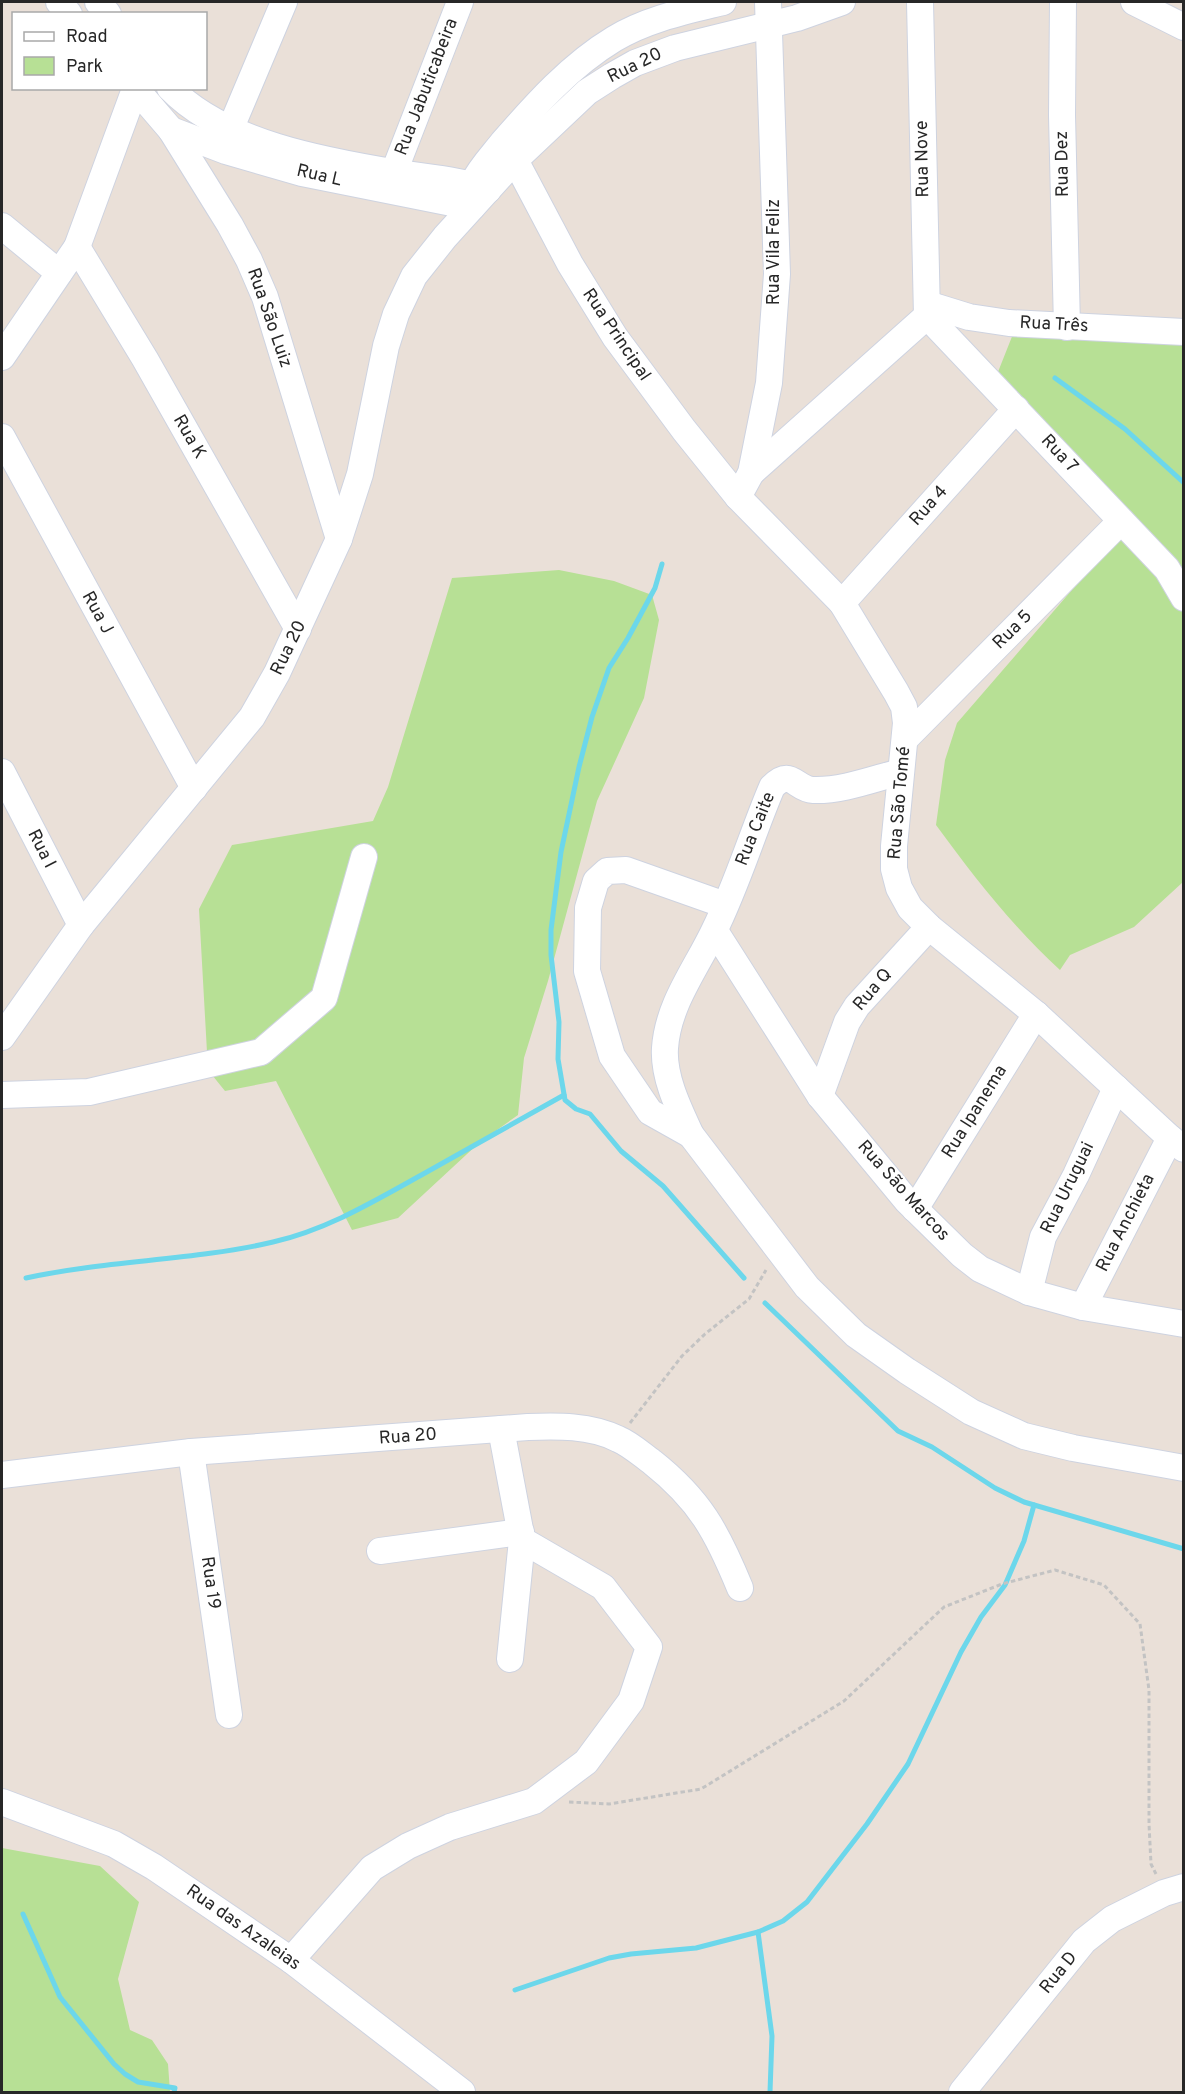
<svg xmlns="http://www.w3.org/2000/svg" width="1185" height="2094" font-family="Overpass,sans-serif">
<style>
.green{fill:#b7e095}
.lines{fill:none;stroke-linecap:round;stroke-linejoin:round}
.stream{stroke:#6cd7eb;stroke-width:5}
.minor-casing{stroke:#ced3e0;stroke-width:28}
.path{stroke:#c3c3c3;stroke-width:3;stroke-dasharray:4.5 3;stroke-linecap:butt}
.minor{stroke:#fff;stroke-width:26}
.labels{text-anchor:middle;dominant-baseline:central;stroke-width:4.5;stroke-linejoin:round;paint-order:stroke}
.street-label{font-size:18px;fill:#272727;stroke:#fff}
</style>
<rect width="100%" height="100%" fill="#eae0d8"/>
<g class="green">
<path d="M1015 329 1183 339V882L1134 927 1070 955 1060 970C1013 927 974 877 936 825L945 760 957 723 1122 532 994 382Z"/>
<polygon points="559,570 614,581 652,595 659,620 644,698 597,801 548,981 524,1058 518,1115 480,1142 398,1218 352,1230 276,1081 225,1091 208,1070 199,909 232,845 373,821 388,787 452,578"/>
<polygon points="2,1848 100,1866 139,1902 118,1979 130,2030 152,2040 168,2064 170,2092 2,2092"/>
</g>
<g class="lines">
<g class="stream">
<polyline points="1055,378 1125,429 1184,483"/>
<polyline points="662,564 655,588 628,638 609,668 592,717 579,767 561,852 551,930 551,955 559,1022 558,1059 565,1100 576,1109 590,1114 621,1151 663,1186 744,1278"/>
<path d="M26 1278C108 1260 192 1261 273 1242 329 1229 376 1200 425 1173 471 1147 518 1121 564 1095"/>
<polyline points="765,1303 898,1431 932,1447 995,1488 1024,1502 1184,1549"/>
<polyline points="23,1914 60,1997 114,2064 125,2074 138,2082 175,2088 174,2092"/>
<polyline points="758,1932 772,2036 770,2092"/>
<polyline points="515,1990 609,1958 631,1954 696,1948 758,1932 783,1921 807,1902 867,1824 908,1764 961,1652 981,1617 1005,1585 1024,1541 1034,1505"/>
</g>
<defs>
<g id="minor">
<polyline points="59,2 69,14"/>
<polyline points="98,2 108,14"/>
<polyline points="920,2 927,316"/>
<polyline points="1063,2 1062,115 1067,327"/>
<polyline points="1134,2 1184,27"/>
<polyline points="135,88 171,130 230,225 249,260 265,297 339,539"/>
<path d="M170 88C223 143 325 161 398 173 428 177 459 180 488 190"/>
<polyline points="171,130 226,151 302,173 472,207"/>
<polyline points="230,130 284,2"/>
<polyline points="515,160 570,264 615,337 684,430 738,497 842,603 896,692 904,707 906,723 894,846 894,869 899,888 910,908 929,927 1036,1014 1170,1138 1184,1149"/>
<polyline points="394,172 460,2"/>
<path d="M472 201C472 195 471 188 473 183 480 168 493 155 503 142 536 104 571 65 614 39 647 19 686 11 723 2"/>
<polyline points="2,226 59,273"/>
<polyline points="77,247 145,359 298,629"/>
<polyline points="927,304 969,317 1009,323 1184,332"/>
<polyline points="927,316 1167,569 1184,598"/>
<polyline points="2,357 77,247 135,89"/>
<polyline points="2,437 194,788"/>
<polyline points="751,473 927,316"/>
<polyline points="738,497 751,473 769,383 777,274 768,2"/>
<polyline points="842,603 1016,409"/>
<polyline points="905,739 1121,521"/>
<polyline points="2,772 81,925"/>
<path d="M900 772C873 779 842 791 813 790 795 789 791 767 772 787 752 834 737 885 714 931 696 969 668 1004 665 1048 663 1077 679 1109 691 1135L807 1287 856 1335 907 1371 971 1412 1024 1436 1073 1448 1184 1468"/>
<polyline points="715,931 820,1096 907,1201 962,1255 980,1269 1029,1292 1083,1307 1184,1324"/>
<polyline points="2,1037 81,925 252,717 277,673 339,539 360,474 386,346 396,314 414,276 445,237 515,160 587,92 612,76 635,63 675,48 797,18 842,2"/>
<polyline points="2,1095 89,1092 261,1052 324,998 364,857"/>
<polyline points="820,1096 847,1022 857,1006 929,927"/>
<polyline points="691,1135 650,1112 612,1056 587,971 588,908 596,881 607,871 626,870 725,905"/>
<polyline points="915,1209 1036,1014"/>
<polyline points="1029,1292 1043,1237 1076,1175 1116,1088"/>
<polyline points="1083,1307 1170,1138"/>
<polyline points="501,1429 522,1540 510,1659"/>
<polyline points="191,1452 229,1715"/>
<path d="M2 1475 191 1452 528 1427C557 1426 590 1425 618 1439 630 1444 641 1454 652 1462 700 1500 717 1532 740 1588"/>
<polyline points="380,1551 521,1532"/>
<polyline points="2,1802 114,1844 154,1867 291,1960 462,2092"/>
<polyline points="291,1960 372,1868 408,1846 450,1827 534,1801 586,1762 631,1701 649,1647 603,1587 522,1540"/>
<polyline points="962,2092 1084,1941 1112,1919 1164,1893 1184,1887"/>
</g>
</defs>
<use href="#minor" class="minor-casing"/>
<g class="path">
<polyline points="630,1423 682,1356 705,1334 749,1299 766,1270"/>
<polyline points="569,1802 609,1804 701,1789 844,1701 944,1607 1002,1584 1055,1570 1104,1585 1140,1624 1149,1690 1149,1824 1151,1864 1156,1874"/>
</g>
<use href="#minor" class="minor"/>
</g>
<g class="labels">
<g class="street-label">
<text transform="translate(635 66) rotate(-26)">Rua 20</text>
<text transform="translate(427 87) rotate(-69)">Rua Jabuticabeira</text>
<text transform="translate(923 159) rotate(-91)">Rua Nove</text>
<text transform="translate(1063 164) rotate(-91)">Rua Dez</text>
<text transform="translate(319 176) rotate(13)">Rua L</text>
<text transform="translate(774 252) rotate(-90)">Rua Vila Feliz</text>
<text transform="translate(269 318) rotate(71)">Rua São Luiz</text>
<text transform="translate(1054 325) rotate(3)">Rua Três</text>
<text transform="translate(616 335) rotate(56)">Rua Principal</text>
<text transform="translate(189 437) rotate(60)">Rua K</text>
<text transform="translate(1059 454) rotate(47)">Rua 7</text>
<text transform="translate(929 506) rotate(-48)">Rua 4</text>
<text transform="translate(97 613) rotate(61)">Rua J</text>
<text transform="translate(1013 630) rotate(-45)">Rua 5</text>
<text transform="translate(289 648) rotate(-64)">Rua 20</text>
<text transform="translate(900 803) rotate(-85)">Rua São Tomé</text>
<text transform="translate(756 829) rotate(-68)">Rua Caite</text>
<text transform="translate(41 849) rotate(63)">Rua I</text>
<text transform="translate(873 990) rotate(-50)">Rua Q</text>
<text transform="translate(975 1112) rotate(-58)">Rua Ipanema</text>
<text transform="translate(1068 1188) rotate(-64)">Rua Uruguai</text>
<text transform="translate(903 1191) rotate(48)">Rua São Marcos</text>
<text transform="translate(1126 1223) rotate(-63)">Rua Anchieta</text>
<text transform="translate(408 1437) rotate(-4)">Rua 20</text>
<text transform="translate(210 1583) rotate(82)">Rua 19</text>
<text transform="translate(243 1928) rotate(35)">Rua das Azaleias</text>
<text transform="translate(1059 1973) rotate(-51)">Rua D</text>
</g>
</g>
<rect width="1185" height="2094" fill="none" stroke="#272727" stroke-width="6"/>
<rect x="12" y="12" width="195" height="78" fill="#ffffff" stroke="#a9a9a9" stroke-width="1.5"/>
<rect x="24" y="32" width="30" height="9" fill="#ffffff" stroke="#a9a9a9" stroke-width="1.5"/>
<text x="66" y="42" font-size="18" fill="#272727">Road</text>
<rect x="24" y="57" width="30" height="18" fill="#b7e095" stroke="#a9a9a9" stroke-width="1.5"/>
<text x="66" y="72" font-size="18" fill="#272727">Park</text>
</svg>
